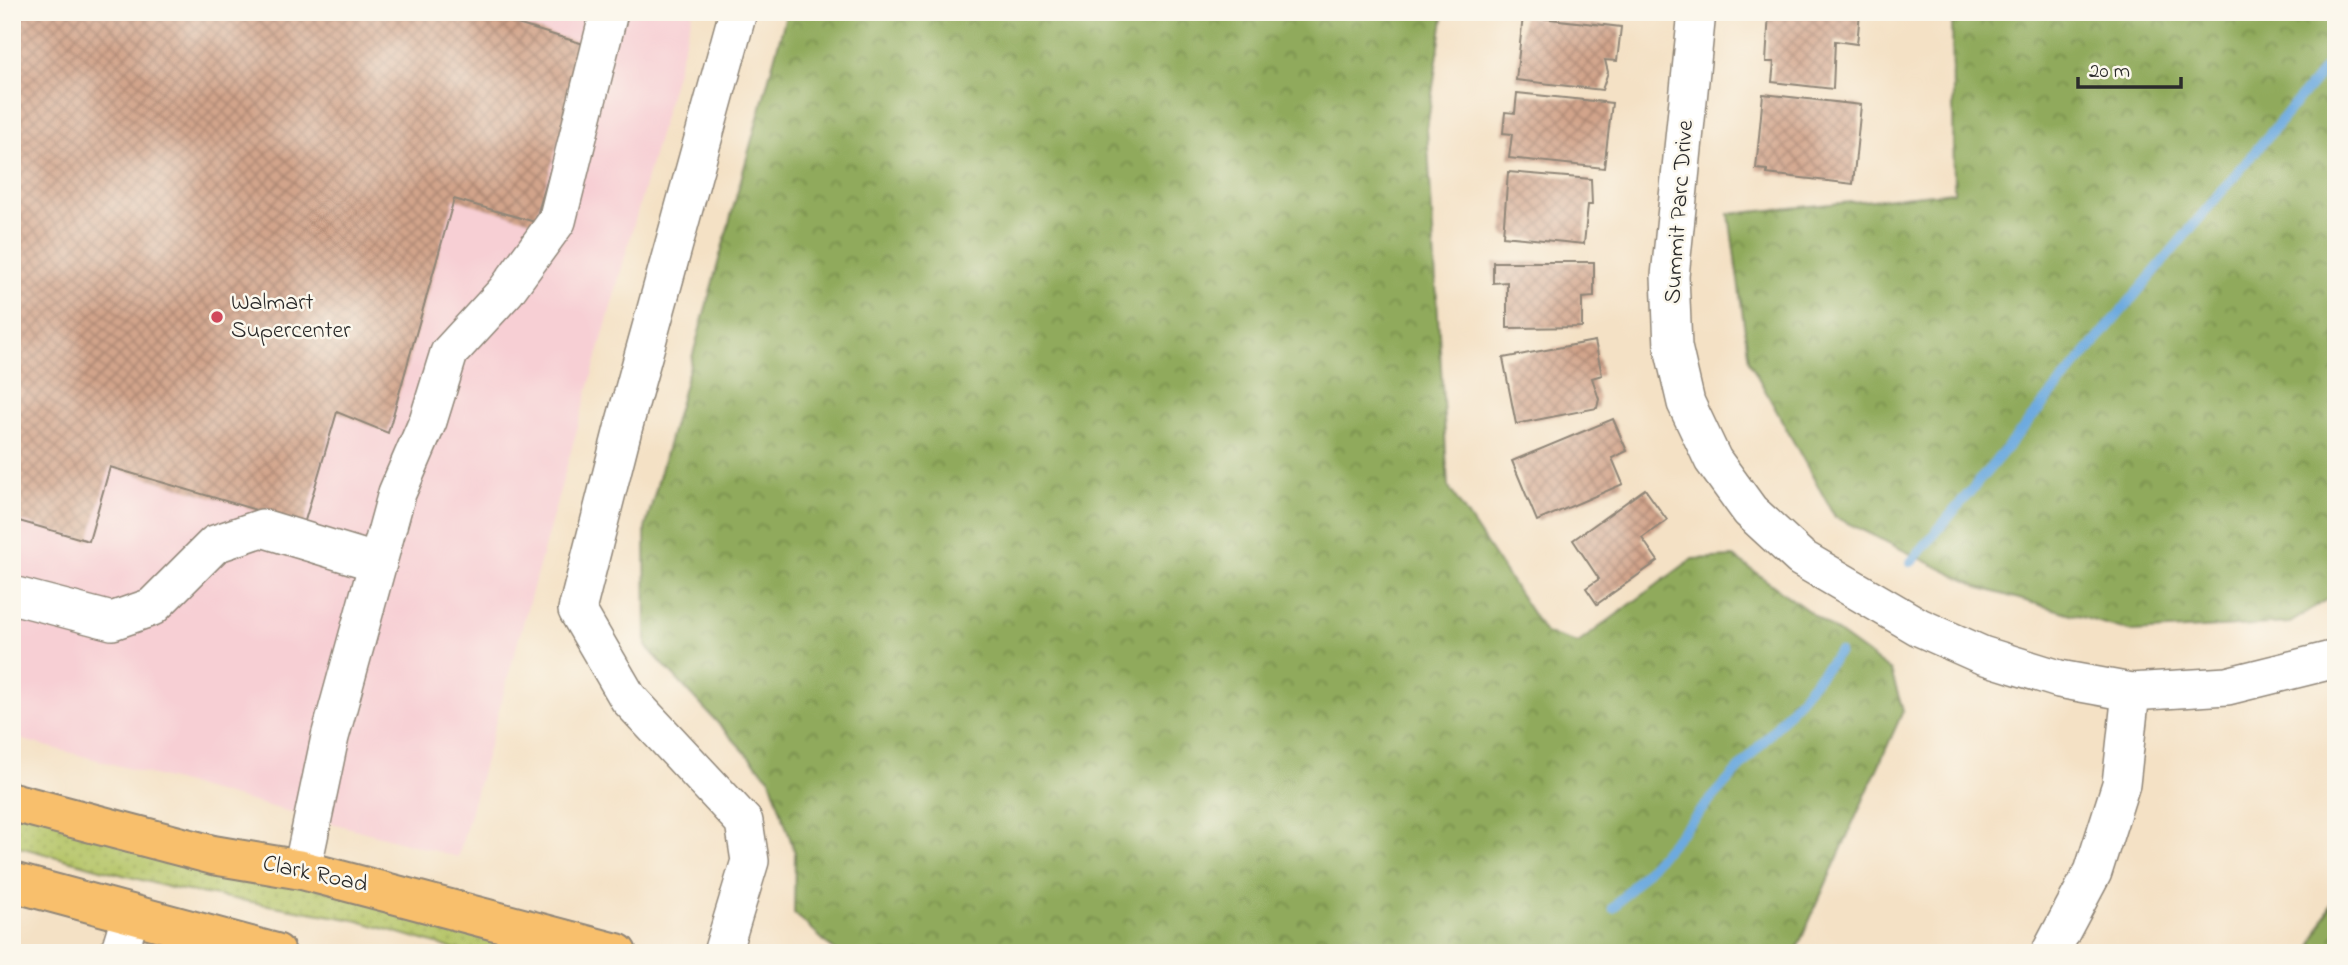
<svg xmlns="http://www.w3.org/2000/svg" width="2348" height="965" font-family="'Indie Flower',sans-serif">
<style>
.built{fill:#f7cfd4}
.grass{fill:url(#grass-dots);stroke:#707849;stroke-width:2}
.forest{fill:url(#forest-crowns);stroke:#5e6a44;stroke-width:2}
.lines{fill:none;stroke-linecap:round;stroke-linejoin:round}
.stream{stroke:#6daadf;stroke-width:10}
.building{fill:url(#building-cross-hatch)}
.minor-casing{stroke:#908678;stroke-width:40}
.major-casing{stroke:#908678;stroke-width:42}
.minor{stroke:#fff;stroke-width:37}
.major{stroke:#f8bf6c;stroke-width:38}
.poi-dot{fill:#d1495b;stroke:#fbf7ec;stroke-width:2.5}
.labels{text-anchor:middle;dominant-baseline:central;stroke-width:5;stroke-linejoin:round;paint-order:stroke}
.street-label{font-size:24px;fill:#2b2b2b;stroke:#fbf7ec}
.poi-label{font-size:24px;fill:#2b2b2b;stroke:#fbf7ec;text-anchor:start}
</style>
<defs>
<pattern id="grass-dots" width="8" height="8" patternUnits="userSpaceOnUse" patternTransform="scale(1.75)"><rect width="8" height="8" fill="#b5c567"/><path d="M2 2h.1M6 6h.1" fill="none" stroke="#9ca95a" stroke-width="1.8" stroke-linecap="round"/></pattern>
<pattern id="forest-crowns" width="20" height="18" patternUnits="userSpaceOnUse" patternTransform="scale(1.75)"><rect width="20" height="18" fill="#90aa5c"/><path d="M2 6a3 3 0 1 1 6 0M12 15a3 3 0 1 1 6 0" fill="none" stroke="#768b4c"/></pattern>
<pattern id="building-cross-hatch" width="8" height="8" patternUnits="userSpaceOnUse" patternTransform="scale(1.75)"><rect width="8" height="8" fill="#d2a48b"/><path d="M0 0l8 8M0 8l8-8" fill="none" stroke="#ab8672"/></pattern>
</defs>
<rect width="100%" height="100%" fill="#fbf7ec"/>
<filter id="ink" filterUnits="userSpaceOnUse"><feTurbulence type="fractalNoise" baseFrequency=".0143" numOctaves="2"/><feDisplacementMap in="SourceGraphic" scale="14" xChannelSelector="R" yChannelSelector="G"/><feConvolveMatrix kernelMatrix="1 2 1 2 8 2 1 2 1" color-interpolation-filters="sRGB"/></filter>
<filter id="wash" filterUnits="userSpaceOnUse"><feTurbulence type="fractalNoise" baseFrequency=".00686" numOctaves="4" result="noise"/><feDisplacementMap in="SourceGraphic" scale="28" xChannelSelector="R" yChannelSelector="G"/><feGaussianBlur stdDeviation="1.57" result="paint"/><feColorMatrix in="noise" values="0 0 0 0 0 0 0 0 0 0 0 0 0 0 0 0 0 1.4 0 .05"/><feComposite in="paint" operator="in"/></filter>
<g filter="url(#wash)">
<rect width="100%" height="100%" fill="#f4e1c5"/>
<polygon class="built" points="12,12 693,12 458,857 12,737"/>
<polygon class="grass" points="12,805 436,921 536,953 467,953 355,920 171,888 12,845"/>
<g class="forest">
<polygon points="787,12 1444,12 1427,129 1448,486 1545,633 1578,643 1692,559 1734,557 1891,671 1903,711 1795,953 837,953 794,913 795,853 770,779 646,646 645,529"/>
<polygon points="1952,12 2336,12 2336,594 2290,623 2133,632 1981,588 1835,517 1749,361 1729,214 1954,192"/>
<polygon points="2336,893 2336,953 2308,953"/>
</g>
<g class="lines">
<g class="stream">
<polyline points="1911,562 2336,55"/>
<polyline points="1613,908 1771,733 1839,652"/>
</g>
</g>
<g id="blocks">
<g class="building">
<polygon points="12,12 506,12 504,20 587,45 535,222 454,199 388,433 337,412 304,524 110,467 89,541 12,519"/>
<polygon points="1769,12 1860,12 1857,44 1835,41 1833,89 1772,82 1774,62 1766,62"/>
<polygon points="1523,16 1621,27 1617,61 1605,60 1608,72 1602,90 1516,80"/>
<polygon points="1517,93 1612,103 1604,168 1509,158 1512,134 1503,133 1505,112 1515,113"/>
<polygon points="1763,94 1861,105 1853,184 1767,174 1767,170 1756,169"/>
<polygon points="1508,172 1591,179 1592,205 1588,205 1584,244 1503,236"/>
<polygon points="1493,262 1594,262 1594,297 1582,298 1582,327 1507,328 1507,282 1493,283"/>
<polygon points="1595,341 1602,375 1592,378 1599,399 1597,408 1516,424 1503,358"/>
<polygon points="1613,419 1627,451 1612,458 1623,484 1537,521 1512,461"/>
<polygon points="1645,489 1667,520 1642,538 1658,561 1597,604 1586,588 1599,579 1573,540"/>
</g>
</g>
</g>
<g filter="url(#ink)">
<use href="#blocks" fill-opacity="0" stroke="#908678" stroke-width="2"/>
<g class="lines">
<defs>
<g id="minor">
<polyline points="1697,12 1670,276 1673,347 1686,403 1713,460 1750,511 1801,558 1919,627 1982,655 2059,679 2131,692 2227,686 2336,659"/>
<polyline points="12,595 112,621 152,607 215,544 262,528 378,563"/>
<polyline points="302,870 330,737 397,493 428,421 449,353 506,291 557,221 609,12"/>
<polyline points="119,953 131,914"/>
<polyline points="722,953 750,861 744,822 628,698 577,610 623,429 738,12"/>
<polyline points="2050,953 2093,872 2121,784 2131,692"/>
</g>
<g id="major">
<polyline points="12,802 213,855 302,870 617,953"/>
<polyline points="12,882 276,953"/>
</g>
</defs>
<use href="#minor" class="minor-casing"/>
<use href="#major" class="major-casing"/>
<use href="#minor" class="minor"/>
<use href="#major" class="major"/>
</g>
</g>
<circle class="poi-dot" cx="217" cy="317" r="7"/>
<g class="labels">
<g class="street-label">
<text transform="translate(1680 212) rotate(-86)">Summit Parc Drive</text>
<text transform="translate(315 875) rotate(12)">Clark Road</text>
</g>
<g class="poi-label">
<text x="231" y="303">Walmart<tspan x="231" dy="28">Supercenter</tspan></text>
</g>
</g>
<rect width="2348" height="965" fill="none" stroke="#fbf7ec" stroke-width="42"/>
<path d="M2078 77v10h103v-10" fill="none" stroke="#2b2b2b" stroke-width="3.5"/>
<text x="2089" y="77" font-size="21" fill="#2b2b2b" stroke="#fbf7ec" stroke-width="5" paint-order="stroke">20 m</text>
</svg>
